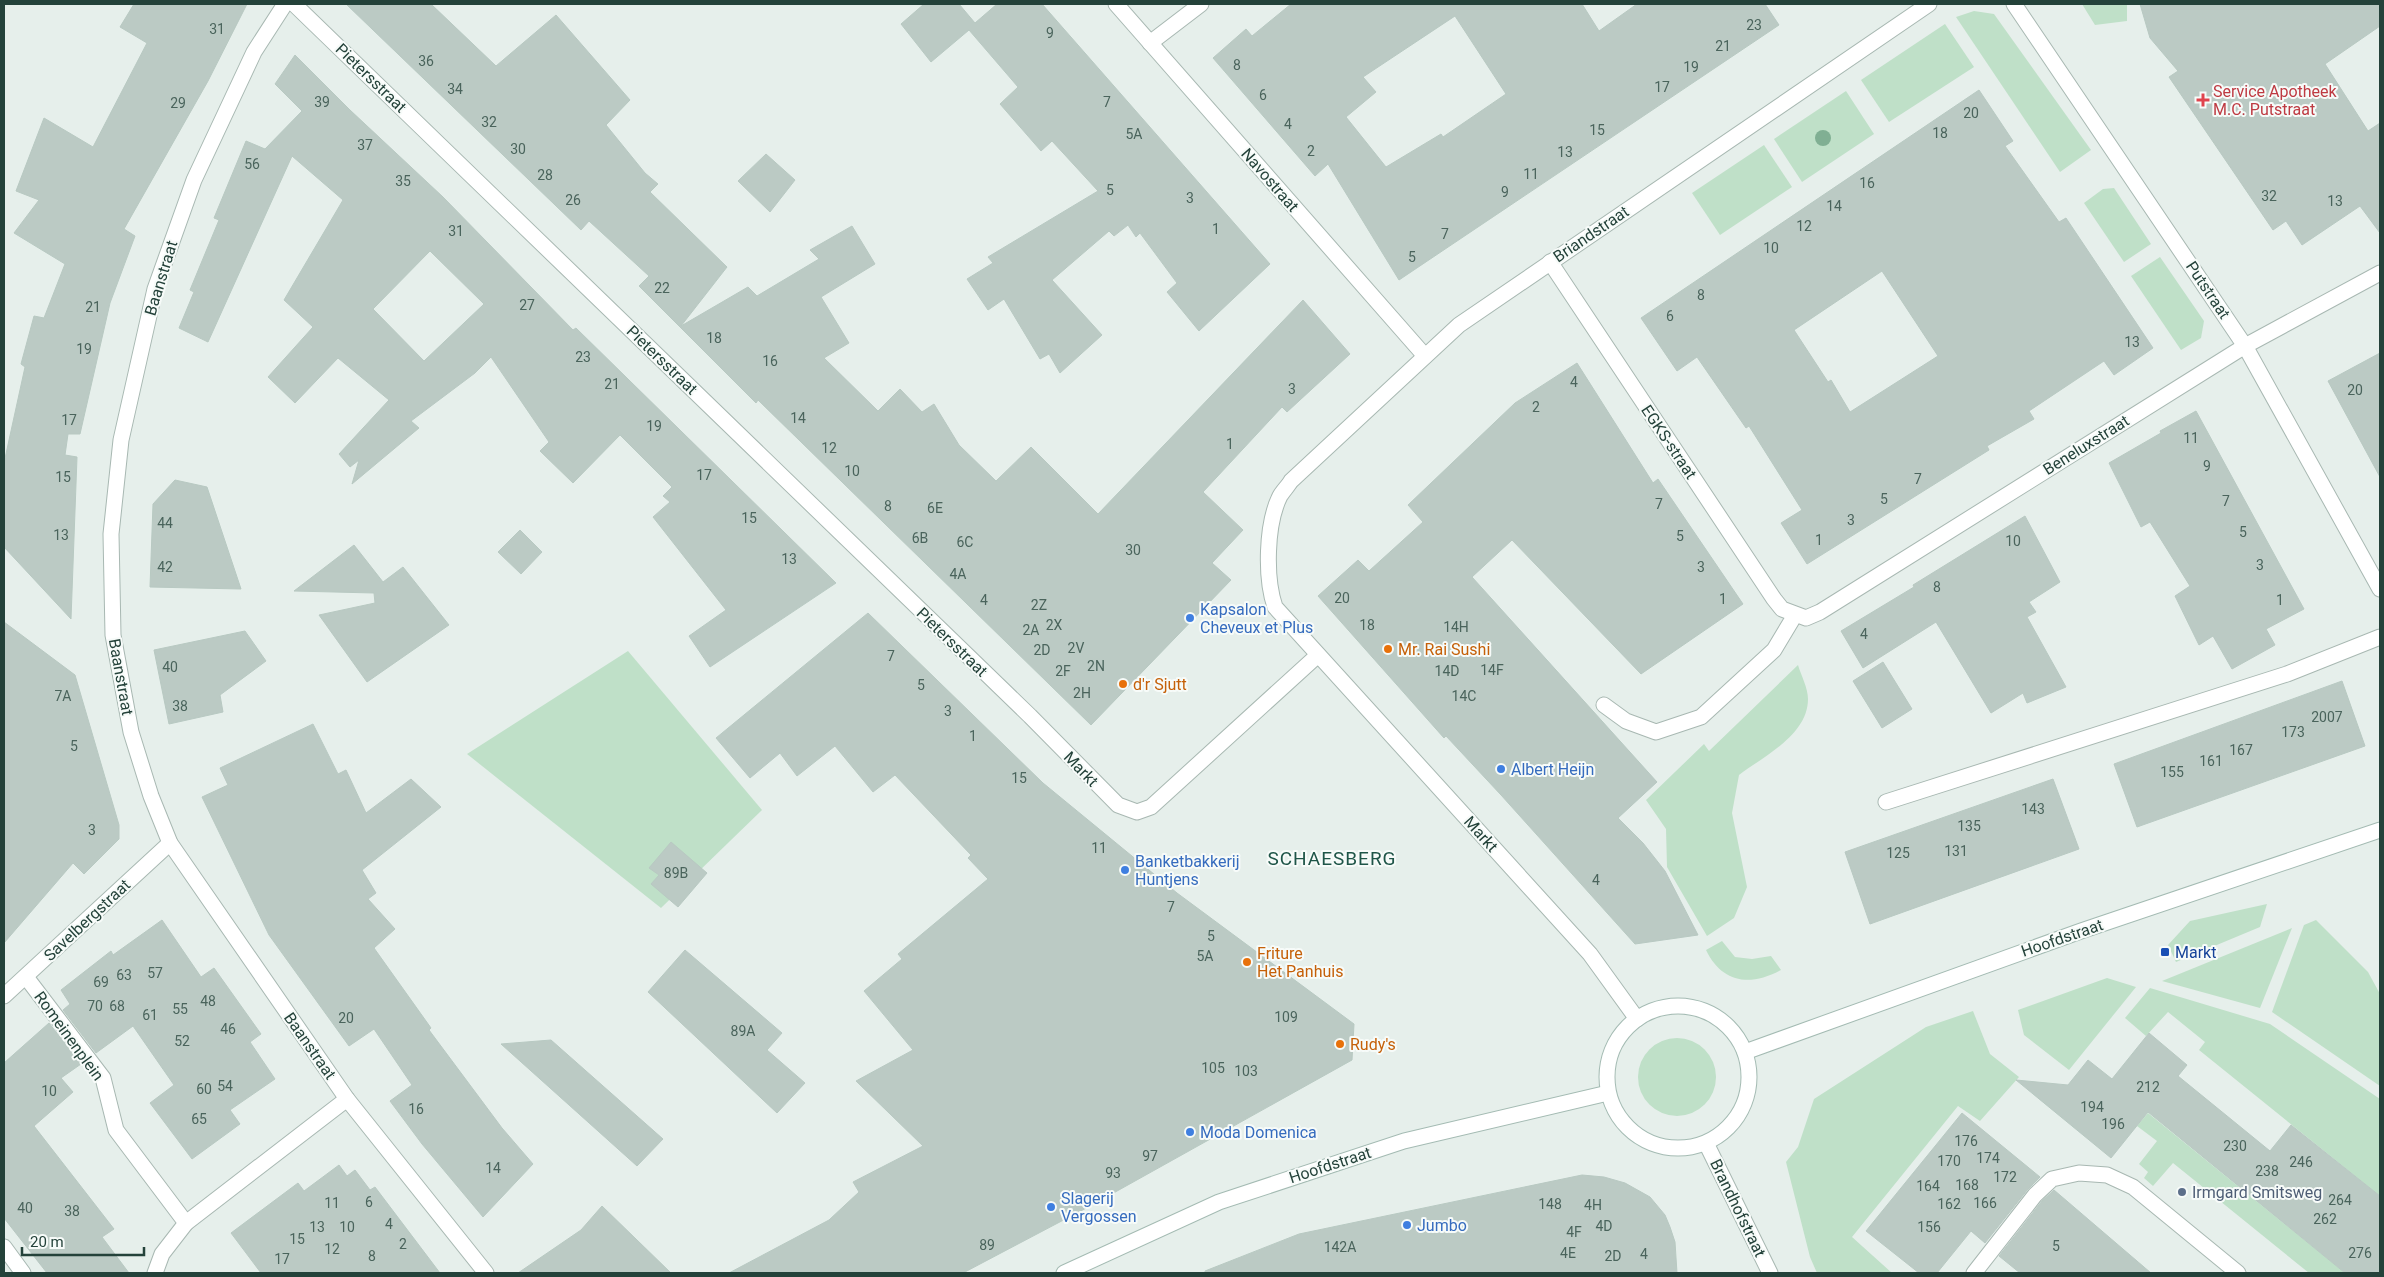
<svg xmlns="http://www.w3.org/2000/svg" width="2384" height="1277" font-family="Roboto,sans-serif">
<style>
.green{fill:#bfe0c8}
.building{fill:#bbcac4;stroke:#b8c9c2;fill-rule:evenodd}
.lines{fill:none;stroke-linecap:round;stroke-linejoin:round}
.lane-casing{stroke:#a8b8b2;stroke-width:17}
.street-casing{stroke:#a8b8b2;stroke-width:17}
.secondary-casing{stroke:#a4bbb3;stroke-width:17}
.lane{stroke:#fff;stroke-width:15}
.street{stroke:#fff;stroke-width:15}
.secondary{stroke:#fff;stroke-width:15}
.tree{fill:#80af93}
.health-dot{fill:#e0444e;stroke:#f7fbf9;stroke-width:2}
.shop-dot{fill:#3f7fe0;stroke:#f7fbf9;stroke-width:2}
.food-dot{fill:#e8710a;stroke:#f7fbf9;stroke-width:2}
.transit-dot{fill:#1a4fb4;stroke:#f7fbf9;stroke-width:2}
.service-dot{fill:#5c6f8a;stroke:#f7fbf9;stroke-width:2}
.labels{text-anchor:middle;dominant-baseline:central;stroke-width:4;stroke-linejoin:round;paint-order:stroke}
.number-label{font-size:14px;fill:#4a645c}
.street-label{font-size:16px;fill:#24423a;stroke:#f7fbf9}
.health-label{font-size:16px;fill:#be3a42;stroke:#f7fbf9;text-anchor:start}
.shop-label{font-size:16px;fill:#366cbe;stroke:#f7fbf9;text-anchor:start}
.food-label{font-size:16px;fill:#c56008;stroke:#f7fbf9;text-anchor:start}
.transit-label{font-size:16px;fill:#164399;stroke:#f7fbf9;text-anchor:start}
.service-label{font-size:16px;fill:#4e5e75;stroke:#f7fbf9;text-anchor:start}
.quarter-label{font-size:19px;letter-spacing:1px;fill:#1f5548;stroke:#f7fbf9}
</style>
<rect width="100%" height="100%" fill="#e6efeb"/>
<g class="green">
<polygon points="2082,4 2127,4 2127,21 2095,25"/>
<polygon points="1974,11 1994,14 2091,150 2060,172 1956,17"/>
<polygon points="1945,24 1974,67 1889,122 1861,80"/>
<polygon points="1846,91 1874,134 1802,182 1774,139"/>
<polygon points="1764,145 1792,187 1720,235 1692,193"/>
<polygon points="2114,188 2151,244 2124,262 2084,203 2103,189"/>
<polygon points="2160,257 2204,321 2201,338 2181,350 2131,276"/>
<polygon points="628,651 762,810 661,908 467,754"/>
<path d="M1798 665C1801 675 1808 688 1808 699 1808 735 1764 756 1739 775L1732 813 1747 887 1734 918 1707 936 1667 867 1666 829 1646 800 1704 744 1709 751Z"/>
<polygon points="2267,904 2260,927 2176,962 2168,945 2190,921"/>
<polygon points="2316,920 2368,972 2380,994 2380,1086 2272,1012 2304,925"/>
<polygon points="2292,928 2260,1008 2162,981"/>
<path d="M1722 941 1735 957 1752 959 1771 956 1781 970C1750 987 1722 983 1706 950Z"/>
<polygon points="2107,978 2136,987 2069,1070 2024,1035 2018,1010"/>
<polygon points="2150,988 2270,1024 2380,1099 2380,1196 2199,1050 2205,1042 2168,1012 2146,1036 2125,1018"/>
<polygon points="1973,1011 1990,1054 2019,1077 1980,1121 1958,1106 1852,1237 1892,1273 1817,1273 1810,1257 1786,1162 1798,1147 1814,1099 1926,1027"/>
<circle cx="1677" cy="1077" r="39"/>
<polygon points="2148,1113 2345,1273 2309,1273 2173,1163 2153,1186 2144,1178 2148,1172 2139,1164 2157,1141 2137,1126"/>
</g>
<g class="building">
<polygon points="134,4 247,4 208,81 124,229 135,236 110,303 80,434 68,434 65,455 77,457 71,619 4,547 4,463 25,367 21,364 34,316 44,318 65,264 14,233 39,200 16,191 44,118 93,147 147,43 120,27"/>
<polygon points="346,4 431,4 496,66 556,15 630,100 606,125 645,173 658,184 650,192 727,267 681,326 748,287 757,296 819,259 810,250 852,226 875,264 821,297 849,343 824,358 878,411 900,389 922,412 934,404 959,445 996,481 1031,447 1098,514 1303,300 1350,354 1287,412 1282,407 1203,492 1243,530 1212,563 1231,580 1091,725 758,400 756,403 639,286 649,276 589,221 581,230"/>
<polygon points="924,4 959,4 975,23 997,4 1042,4 1270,264 1199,331 1167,292 1177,283 1140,233 1136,237 1128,225 1114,236 1109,231 1052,280 1102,335 1060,373 1049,354 1040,359 1004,299 988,310 967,279 993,263 988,257 1098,191 1052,141 1041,151 1000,104 1018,87 969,30 931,62 901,24"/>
<path d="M1291 4H1582L1599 31 1637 4H1765L1779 25 1399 280 1328 164 1315 176 1213 58 1246 29 1252 36ZM1455 16 1506 94 1443 137 1441 134 1386 167 1346 117 1376 92 1363 77Z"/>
<polygon points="2140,4 2380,4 2380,26 2325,64 2368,131 2380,123 2380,233 2360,206 2302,245 2286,221 2273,230 2169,77 2178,71 2150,38"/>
<path d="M295 55 350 110 443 197 573 330 576 328 836 583 710 667 689 636 726 610 653 517 670 502 663 496 672 487 620 435 573 483 540 451 549 442 491 357 475 373 411 421 419 428 352 484 359 460 350 467 339 454 389 400 338 358 295 403 268 377 313 327 284 300 343 200 292 156 208 342 179 328 194 292 190 290 219 220 214 218 246 141 265 149 302 111 275 84ZM430 251 484 304 424 361 373 309Z"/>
<path d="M1979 90 2013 141 2005 146 2059 222 2066 218 2153 348 2114 375 2104 361 2029 411 2034 419 1987 446 1989 450 1807 564 1781 523 1802 510 1749 426 1746 428 1697 357 1677 371 1641 318ZM1882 271 1938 356 1850 412 1831 380 1828 382 1794 330Z"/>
<polygon points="766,154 795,180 770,212 738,181"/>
<polygon points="2380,353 2380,477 2328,381"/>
<polygon points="1577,363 1653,483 1658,479 1743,604 1641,674 1512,540 1472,577 1657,782 1618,818 1643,843 1665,871 1698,935 1635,944 1501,795 1446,736 1444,738 1318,596 1358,560 1369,571 1423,522 1408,505 1515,403"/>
<polygon points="2196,411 2304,609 2266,629 2275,645 2232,669 2213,636 2199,645 2175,596 2190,586 2150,522 2141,527 2109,463 2161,433 2160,431"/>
<polygon points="175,480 207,487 241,589 150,587 153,504"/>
<polygon points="2025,516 2060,582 2029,602 2036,612 2027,617 2066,687 2027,703 2023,693 1991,713 1936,622 1863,668 1841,631 1914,587 1913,585"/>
<polygon points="520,530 542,552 521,574 498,552"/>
<polygon points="354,545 383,582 403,567 449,625 367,682 319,615 375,603 374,593 294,591"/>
<polygon points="868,613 1043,783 1177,893 1354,1024 1352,1060 1092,1205 963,1273 729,1273 829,1220 859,1192 853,1182 923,1146 856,1081 913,1050 864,991 902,959 898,954 988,879 968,858 971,855 895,775 873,792 835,746 797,776 780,753 750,778 716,738"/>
<polygon points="4,622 75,675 119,825 119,839 84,874 73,863 4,943"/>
<polygon points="245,631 266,661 220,695 223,712 169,724 154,650"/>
<polygon points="1883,662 1912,709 1882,728 1853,681"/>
<polygon points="2342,681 2365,746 2137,827 2114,764"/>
<polygon points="313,724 338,774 346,770 366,813 411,779 441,807 362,870 376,893 368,899 395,929 374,948 431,1028 429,1030 502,1128 533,1164 483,1217 422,1144 390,1101 412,1085 374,1029 349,1046 269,935 202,797 228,785 220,768"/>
<polygon points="2053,779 2079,849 1870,924 1845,852"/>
<polygon points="671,842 707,873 678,907 651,884 659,875 649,868"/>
<polygon points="162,920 201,977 214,968 261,1034 250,1042 275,1079 230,1110 240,1124 192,1159 150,1103 174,1085 133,1026 96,1053 63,1010 70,1004 61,990 111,951 113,955"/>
<polygon points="685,950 782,1033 767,1050 805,1083 777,1113 648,992"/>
<polygon points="49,1023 81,1064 61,1078 73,1092 34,1126 114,1229 102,1237 129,1273 47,1273 4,1218 4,1063"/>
<polygon points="2149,1033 2187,1065 2178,1076 2270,1151 2291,1125 2380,1196 2380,1273 2345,1273 2148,1112 2111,1158 2016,1080 2068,1085 2088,1060 2112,1079"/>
<polygon points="551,1040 663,1139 637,1166 501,1044"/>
<polygon points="1962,1113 2040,1177 2028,1189 1985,1243 1971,1231 1937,1273 1919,1273 1866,1231"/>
<polygon points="339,1165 347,1176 355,1170 370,1190 375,1187 440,1273 261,1273 231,1233 298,1183 304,1191"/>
<polygon points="1582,1175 1604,1177 1625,1183 1650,1197 1665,1215 1670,1227 1675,1242 1677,1273 1205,1273 1205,1271 1299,1234"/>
<polygon points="2054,1190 2151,1273 2020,1273 1999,1256 2042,1201"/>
<polygon points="602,1206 671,1273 518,1273 581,1230"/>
</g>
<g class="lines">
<defs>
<g id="lane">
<polyline points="1604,705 1626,721 1656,732 1701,717 1774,650 1795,615"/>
<polyline points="1886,802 2287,674 2380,637"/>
<polyline points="1974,1273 2035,1195 2052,1179 2079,1173 2107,1175 2133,1187 2238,1273"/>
</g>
<g id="street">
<polyline points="285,4 254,52 194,180 155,289 121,440 111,534 113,635 131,732 151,796 170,843 347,1099 486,1273"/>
<polyline points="294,4 1030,716 1118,805 1137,812 1151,807 1318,655"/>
<polyline points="1116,4 1425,356"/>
<polyline points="2014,4 2245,346 2380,589"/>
<polyline points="1150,43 1201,4"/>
<polyline points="1550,262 1774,599 1782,609 1806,618 1820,612 2245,346 2380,273"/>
<polyline points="26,977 103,1078 116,1130 186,1223 162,1254 155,1273"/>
<polyline points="4,996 170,843"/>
<path d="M1637 1019 1590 954 1275 607C1265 578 1266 524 1280 496 1283 491 1288 486 1291 481L1459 325 1929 4"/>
<polyline points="1706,1143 1770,1273"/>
<polyline points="186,1223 347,1099"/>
<polyline points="4,1247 23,1273"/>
</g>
<g id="secondary">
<circle cx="1678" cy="1077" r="71"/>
<polyline points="1745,1052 2081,931 2380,830"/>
<polyline points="1064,1273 1219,1202 1404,1141 1608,1093"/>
</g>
</defs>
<use href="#lane" class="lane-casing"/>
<use href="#street" class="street-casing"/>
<use href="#secondary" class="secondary-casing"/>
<use href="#lane" class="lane"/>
<use href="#street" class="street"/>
<use href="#secondary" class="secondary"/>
</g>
<circle class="tree" cx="1823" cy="138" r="8"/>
<path class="health-dot" d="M2200.5 92.5h5v5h5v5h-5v5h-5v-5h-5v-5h5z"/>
<g class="shop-dot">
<circle cx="1190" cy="618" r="5"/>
<circle cx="1501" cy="769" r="5"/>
<circle cx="1125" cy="870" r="5"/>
<circle cx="1190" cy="1132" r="5"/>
<circle cx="1051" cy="1207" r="5"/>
<circle cx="1407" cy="1225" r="5"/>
</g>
<g class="food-dot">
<circle cx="1388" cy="649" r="5"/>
<circle cx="1123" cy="684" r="5"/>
<circle cx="1247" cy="962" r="5"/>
<circle cx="1340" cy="1044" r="5"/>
</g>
<rect class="transit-dot" x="2160" y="947" width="10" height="10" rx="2.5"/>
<circle class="service-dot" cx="2182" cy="1192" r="5"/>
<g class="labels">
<g class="number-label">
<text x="1754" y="25">23</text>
<text x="217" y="29">31</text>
<text x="1050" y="33">9</text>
<text x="1723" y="46">21</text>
<text x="426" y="61">36</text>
<text x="1237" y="65">8</text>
<text x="1691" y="67">19</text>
<text x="1662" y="87">17</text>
<text x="455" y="89">34</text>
<text x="1263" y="95">6</text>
<text x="322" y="102">39</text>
<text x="1107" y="102">7</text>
<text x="178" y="103">29</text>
<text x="1971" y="113">20</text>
<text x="489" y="122">32</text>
<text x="1288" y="124">4</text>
<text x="1597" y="130">15</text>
<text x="1940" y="133">18</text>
<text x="1134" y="134">5A</text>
<text x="365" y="145">37</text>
<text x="518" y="149">30</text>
<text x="1311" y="151">2</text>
<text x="1565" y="152">13</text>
<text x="252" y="164">56</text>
<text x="1531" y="174">11</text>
<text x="545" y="175">28</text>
<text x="403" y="181">35</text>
<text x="1867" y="183">16</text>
<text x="1110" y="190">5</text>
<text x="1505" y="192">9</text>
<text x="2269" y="196">32</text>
<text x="1190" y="198">3</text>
<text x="573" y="200">26</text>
<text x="2335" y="201">13</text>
<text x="1834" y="206">14</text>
<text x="1804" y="226">12</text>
<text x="1216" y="229">1</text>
<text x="456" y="231">31</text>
<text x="1445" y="234">7</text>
<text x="1771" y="248">10</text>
<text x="1412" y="257">5</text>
<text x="662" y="288">22</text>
<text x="1701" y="295">8</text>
<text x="527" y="305">27</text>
<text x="93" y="307">21</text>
<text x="1670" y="316">6</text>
<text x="714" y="338">18</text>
<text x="2132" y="342">13</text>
<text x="84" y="349">19</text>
<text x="583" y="357">23</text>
<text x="770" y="361">16</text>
<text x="1574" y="382">4</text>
<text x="612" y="384">21</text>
<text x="1292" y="389">3</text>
<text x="2355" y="390">20</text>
<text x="1536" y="407">2</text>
<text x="798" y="418">14</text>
<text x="69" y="420">17</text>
<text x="654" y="426">19</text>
<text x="2191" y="438">11</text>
<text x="1230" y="444">1</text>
<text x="829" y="448">12</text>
<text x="2207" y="466">9</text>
<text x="852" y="471">10</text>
<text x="704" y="475">17</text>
<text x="63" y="477">15</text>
<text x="1918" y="479">7</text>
<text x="1884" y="499">5</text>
<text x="2226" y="501">7</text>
<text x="1659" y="504">7</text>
<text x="888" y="506">8</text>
<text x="935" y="508">6E</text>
<text x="749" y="518">15</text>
<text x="1851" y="520">3</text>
<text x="165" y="523">44</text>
<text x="2243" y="532">5</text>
<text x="61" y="535">13</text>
<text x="1680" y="536">5</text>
<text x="920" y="538">6B</text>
<text x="1819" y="540">1</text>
<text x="2013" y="541">10</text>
<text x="965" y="542">6C</text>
<text x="1133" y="550">30</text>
<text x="789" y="559">13</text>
<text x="2260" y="565">3</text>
<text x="165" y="567">42</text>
<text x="1701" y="567">3</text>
<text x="958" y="574">4A</text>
<text x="1937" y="587">8</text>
<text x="1342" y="598">20</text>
<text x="1723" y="599">1</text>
<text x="984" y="600">4</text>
<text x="2280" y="600">1</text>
<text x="1039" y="605">2Z</text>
<text x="1054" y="625">2X</text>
<text x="1367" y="625">18</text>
<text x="1456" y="627">14H</text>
<text x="1031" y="630">2A</text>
<text x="1864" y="634">4</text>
<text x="1076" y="648">2V</text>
<text x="1042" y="650">2D</text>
<text x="891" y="656">7</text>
<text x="1096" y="666">2N</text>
<text x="170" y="667">40</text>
<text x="1492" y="670">14F</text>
<text x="1063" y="671">2F</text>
<text x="1447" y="671">14D</text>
<text x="921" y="685">5</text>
<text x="1082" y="693">2H</text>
<text x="63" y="696">7A</text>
<text x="1464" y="696">14C</text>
<text x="180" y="706">38</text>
<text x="948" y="711">3</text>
<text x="2327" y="717">2007</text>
<text x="2293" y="732">173</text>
<text x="973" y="736">1</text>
<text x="74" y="746">5</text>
<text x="2241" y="750">167</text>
<text x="2211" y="761">161</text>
<text x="2172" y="772">155</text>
<text x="1019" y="778">15</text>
<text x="2033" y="809">143</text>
<text x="1969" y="826">135</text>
<text x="92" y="830">3</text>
<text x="1099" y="848">11</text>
<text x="1956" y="851">131</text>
<text x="1898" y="853">125</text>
<text x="676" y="873">89B</text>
<text x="1596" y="880">4</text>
<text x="1171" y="907">7</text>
<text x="1211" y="936">5</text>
<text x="1205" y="956">5A</text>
<text x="155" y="973">57</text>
<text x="124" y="975">63</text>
<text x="101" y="982">69</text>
<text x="208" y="1001">48</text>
<text x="95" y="1006">70</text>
<text x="117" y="1006">68</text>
<text x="180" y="1009">55</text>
<text x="150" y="1015">61</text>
<text x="1286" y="1017">109</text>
<text x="346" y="1018">20</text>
<text x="228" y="1029">46</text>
<text x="743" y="1031">89A</text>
<text x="182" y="1041">52</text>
<text x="1213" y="1068">105</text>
<text x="1246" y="1071">103</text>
<text x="225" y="1086">54</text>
<text x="2148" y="1087">212</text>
<text x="204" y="1089">60</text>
<text x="49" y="1091">10</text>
<text x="2092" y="1107">194</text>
<text x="416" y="1109">16</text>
<text x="199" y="1119">65</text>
<text x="2113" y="1124">196</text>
<text x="1966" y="1141">176</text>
<text x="2235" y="1146">230</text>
<text x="1150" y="1156">97</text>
<text x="1988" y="1158">174</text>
<text x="1949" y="1161">170</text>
<text x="2301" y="1162">246</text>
<text x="493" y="1168">14</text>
<text x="2267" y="1171">238</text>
<text x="1113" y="1173">93</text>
<text x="2005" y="1177">172</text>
<text x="1967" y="1185">168</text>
<text x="1928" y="1186">164</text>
<text x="2340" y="1200">264</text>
<text x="369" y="1202">6</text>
<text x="332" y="1203">11</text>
<text x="1985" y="1203">166</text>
<text x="1550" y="1204">148</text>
<text x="1949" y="1204">162</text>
<text x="1593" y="1205">4H</text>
<text x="25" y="1208">40</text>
<text x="72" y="1211">38</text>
<text x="2325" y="1219">262</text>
<text x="389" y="1224">4</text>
<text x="1604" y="1226">4D</text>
<text x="317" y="1227">13</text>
<text x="347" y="1227">10</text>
<text x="1929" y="1227">156</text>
<text x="1574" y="1232">4F</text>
<text x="297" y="1239">15</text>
<text x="403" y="1244">2</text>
<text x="987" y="1245">89</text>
<text x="2056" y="1246">5</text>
<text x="1340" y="1247">142A</text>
<text x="332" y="1249">12</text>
<text x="1568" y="1253">4E</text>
<text x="2360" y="1253">276</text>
<text x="1644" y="1254">4</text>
<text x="372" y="1256">8</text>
<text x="1613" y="1256">2D</text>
<text x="282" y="1259">17</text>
</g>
<g class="street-label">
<text transform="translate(371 78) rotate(44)">Pietersstraat</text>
<text transform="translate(1270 180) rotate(49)">Navostraat</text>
<text transform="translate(1591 234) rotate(-34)">Briandstraat</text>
<text transform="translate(161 278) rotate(-73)">Baanstraat</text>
<text transform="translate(2208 290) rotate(56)">Putstraat</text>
<text transform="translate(662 360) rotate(44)">Pietersstraat</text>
<text transform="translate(1669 442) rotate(56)">EGKS-straat</text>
<text transform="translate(2086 445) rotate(-32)">Beneluxstraat</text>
<text transform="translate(952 642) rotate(44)">Pietersstraat</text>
<text transform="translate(121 677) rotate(80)">Baanstraat</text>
<text transform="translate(1081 769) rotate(46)">Markt</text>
<text transform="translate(1481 834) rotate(48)">Markt</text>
<text transform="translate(87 920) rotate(-43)">Savelbergstraat</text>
<text transform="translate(2062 938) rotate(-19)">Hoofdstraat</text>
<text transform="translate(69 1036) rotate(54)">Romeinenplein</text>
<text transform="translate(310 1046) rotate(55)">Baanstraat</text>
<text transform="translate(1330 1165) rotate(-18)">Hoofdstraat</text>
<text transform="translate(1738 1208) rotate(64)">Brandhofstraat</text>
</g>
<g class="health-label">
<text x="2213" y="91">Service Apotheek<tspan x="2213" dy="18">M.C. Putstraat</tspan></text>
</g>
<g class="shop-label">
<text x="1200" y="609">Kapsalon<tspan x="1200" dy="18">Cheveux et Plus</tspan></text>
<text x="1511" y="769">Albert Heijn</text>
<text x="1135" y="861">Banketbakkerij<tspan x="1135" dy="18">Huntjens</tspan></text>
<text x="1200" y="1132">Moda Domenica</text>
<text x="1061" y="1198">Slagerij<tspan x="1061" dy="18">Vergossen</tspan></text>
<text x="1417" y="1225">Jumbo</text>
</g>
<g class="food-label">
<text x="1398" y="649">Mr. Rai Sushi</text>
<text x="1133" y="684">d'r Sjutt</text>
<text x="1257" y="953">Friture<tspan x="1257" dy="18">Het Panhuis</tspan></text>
<text x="1350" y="1044">Rudy's</text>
</g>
<g class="transit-label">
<text x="2175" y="952">Markt</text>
</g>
<g class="service-label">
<text x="2192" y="1192">Irmgard Smitsweg</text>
</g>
<g class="quarter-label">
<text x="1332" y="858">SCHAESBERG</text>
</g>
</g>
<rect width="2384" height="1277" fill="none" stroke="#24423a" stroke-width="10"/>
<path d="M22 1247v8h122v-8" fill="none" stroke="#24423a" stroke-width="2.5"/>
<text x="30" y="1247" font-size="15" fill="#24423a" stroke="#f7fbf9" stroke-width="4" paint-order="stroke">20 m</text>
</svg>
